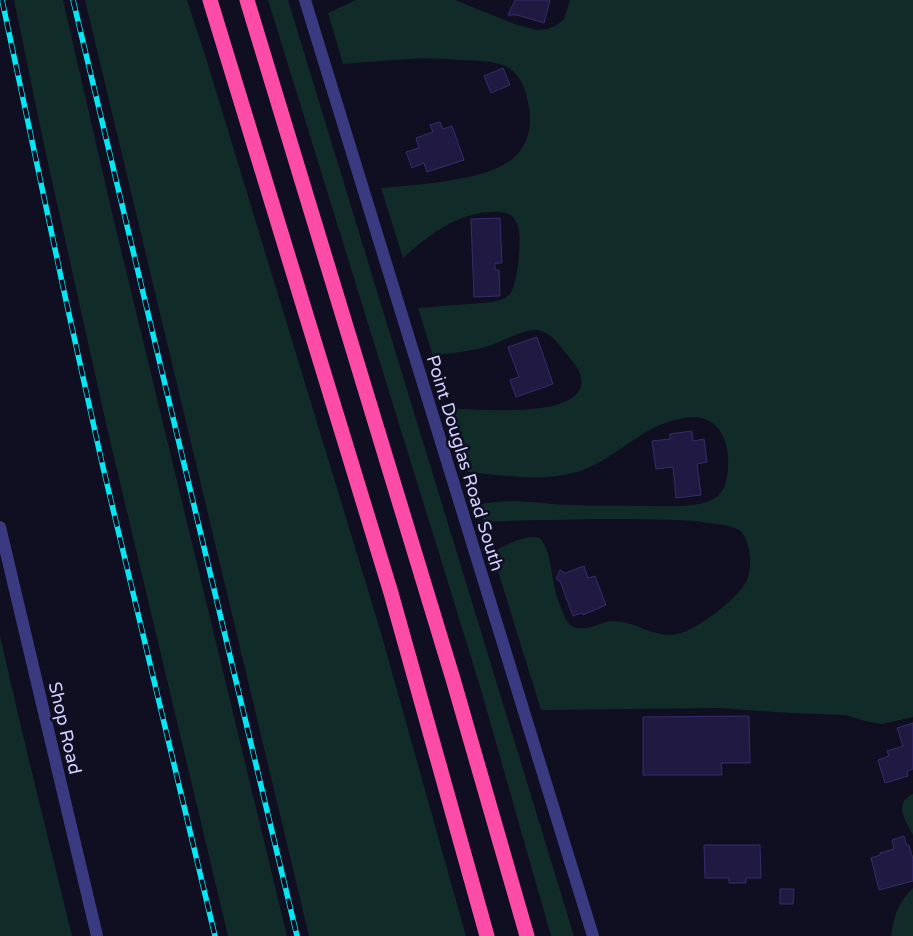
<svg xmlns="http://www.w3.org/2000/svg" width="913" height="936" font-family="'Varela Round',sans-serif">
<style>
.green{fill:#112b29}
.building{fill:#201a42;stroke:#362c6d}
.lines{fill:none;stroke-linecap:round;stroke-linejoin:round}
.minor{stroke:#393a7f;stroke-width:12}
.highway{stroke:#fc4ca8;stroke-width:15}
.rail-casing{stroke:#04e7f4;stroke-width:5.5}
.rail{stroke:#100e21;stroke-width:4;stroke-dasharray:11;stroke-linecap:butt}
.labels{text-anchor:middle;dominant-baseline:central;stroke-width:5;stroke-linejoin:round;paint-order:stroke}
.street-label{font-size:18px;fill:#d2cffe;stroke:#100e21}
</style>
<rect width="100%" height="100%" fill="#100e21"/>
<g class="green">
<polygon points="14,0 63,0 110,204 287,936 228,936 107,428 44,145"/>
<polygon points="85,0 187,0 206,58 379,626 466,936 309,936"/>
<polygon points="268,0 288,0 574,936 551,936 481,690 454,602"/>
<path d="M356 0H455L517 25 537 30 548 29 557 25 564 19 570 0H913V717L882 724 865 721 845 715 791 713 719 708 541 710 492 552C506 546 525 533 540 538 551 552 551 572 555 589 556 596 559 603 562 610 564 616 567 623 572 626 585 634 601 620 615 621 637 622 655 639 677 634 696 631 740 597 747 580 751 570 751 556 748 546 746 540 745 534 739 530 728 524 707 523 695 521 662 519 629 519 597 519 559 520 521 520 483 522L478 504C489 503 500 501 512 501 532 501 552 505 572 505 596 506 620 505 644 506 664 506 698 509 715 498 725 492 727 479 728 468 729 454 726 436 716 426 707 417 696 416 684 418 649 423 628 447 598 463 590 467 582 471 573 473 540 482 501 475 468 472L448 408C472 409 589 421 581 378 580 370 573 362 568 356 559 345 551 331 536 330 520 330 501 343 485 347 468 352 450 353 433 356L418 308 493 302C499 300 506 299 510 294 518 283 522 238 518 226 517 223 514 218 512 216 506 211 497 211 490 212 455 214 428 236 403 258L381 188C405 186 429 184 453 180 495 173 537 160 529 107 526 91 521 73 505 66 491 60 475 61 460 60 444 59 427 58 411 59 388 60 366 62 343 64L328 13Z"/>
<polygon points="0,636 26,748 72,936 0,936"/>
<path d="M913 794V835C905 820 893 803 913 794Z"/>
<path d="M913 888V936H891C893 917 899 901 913 888Z"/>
</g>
<g class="building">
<polygon points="515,0 550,0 544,23 517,15 508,15"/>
<polygon points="503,68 510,85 491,93 484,76"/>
<polygon points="440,122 443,129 452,126 464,160 427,172 424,163 412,168 406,152 419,148 416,138 433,132 430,125"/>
<polygon points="500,218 502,263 495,263 495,270 499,270 500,296 474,297 471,219"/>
<polygon points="537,337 553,384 516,397 510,380 519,377 508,347"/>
<polygon points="692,431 693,441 704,439 707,462 697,464 701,495 676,498 673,467 656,469 652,441 670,439 670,434"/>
<polygon points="584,566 588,578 595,576 606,605 583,615 582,613 573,616 560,581 556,579 560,570 565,573"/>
<polygon points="749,716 750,763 721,763 722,775 643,775 643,717"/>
<polygon points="913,723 913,769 907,771 908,776 885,783 878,760 889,756 887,751 903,746 897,728"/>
<polygon points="904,836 907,846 909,845 913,859 913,881 879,890 871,858 880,855 880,853 894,849 892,840"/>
<polygon points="704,845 760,845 761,878 746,878 746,883 729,883 729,878 705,878"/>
<polygon points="780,889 794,889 793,904 780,904"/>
</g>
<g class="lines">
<g class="minor">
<polyline points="305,0 593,936"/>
<polyline points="0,527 97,936"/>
</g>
<g class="highway">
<polyline points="210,0 391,593 487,936"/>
<polyline points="247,0 453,679 527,936"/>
</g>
<defs>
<g id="rail">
<polyline points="2,0 65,296 102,463 215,936"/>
<polyline points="73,0 297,936"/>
</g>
</defs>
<use href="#rail" class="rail-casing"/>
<use href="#rail" class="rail"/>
</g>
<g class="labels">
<g class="street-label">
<text transform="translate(465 463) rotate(73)">Point Douglas Road South</text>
<text transform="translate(65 728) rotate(77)">Shop Road</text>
</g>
</g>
</svg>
